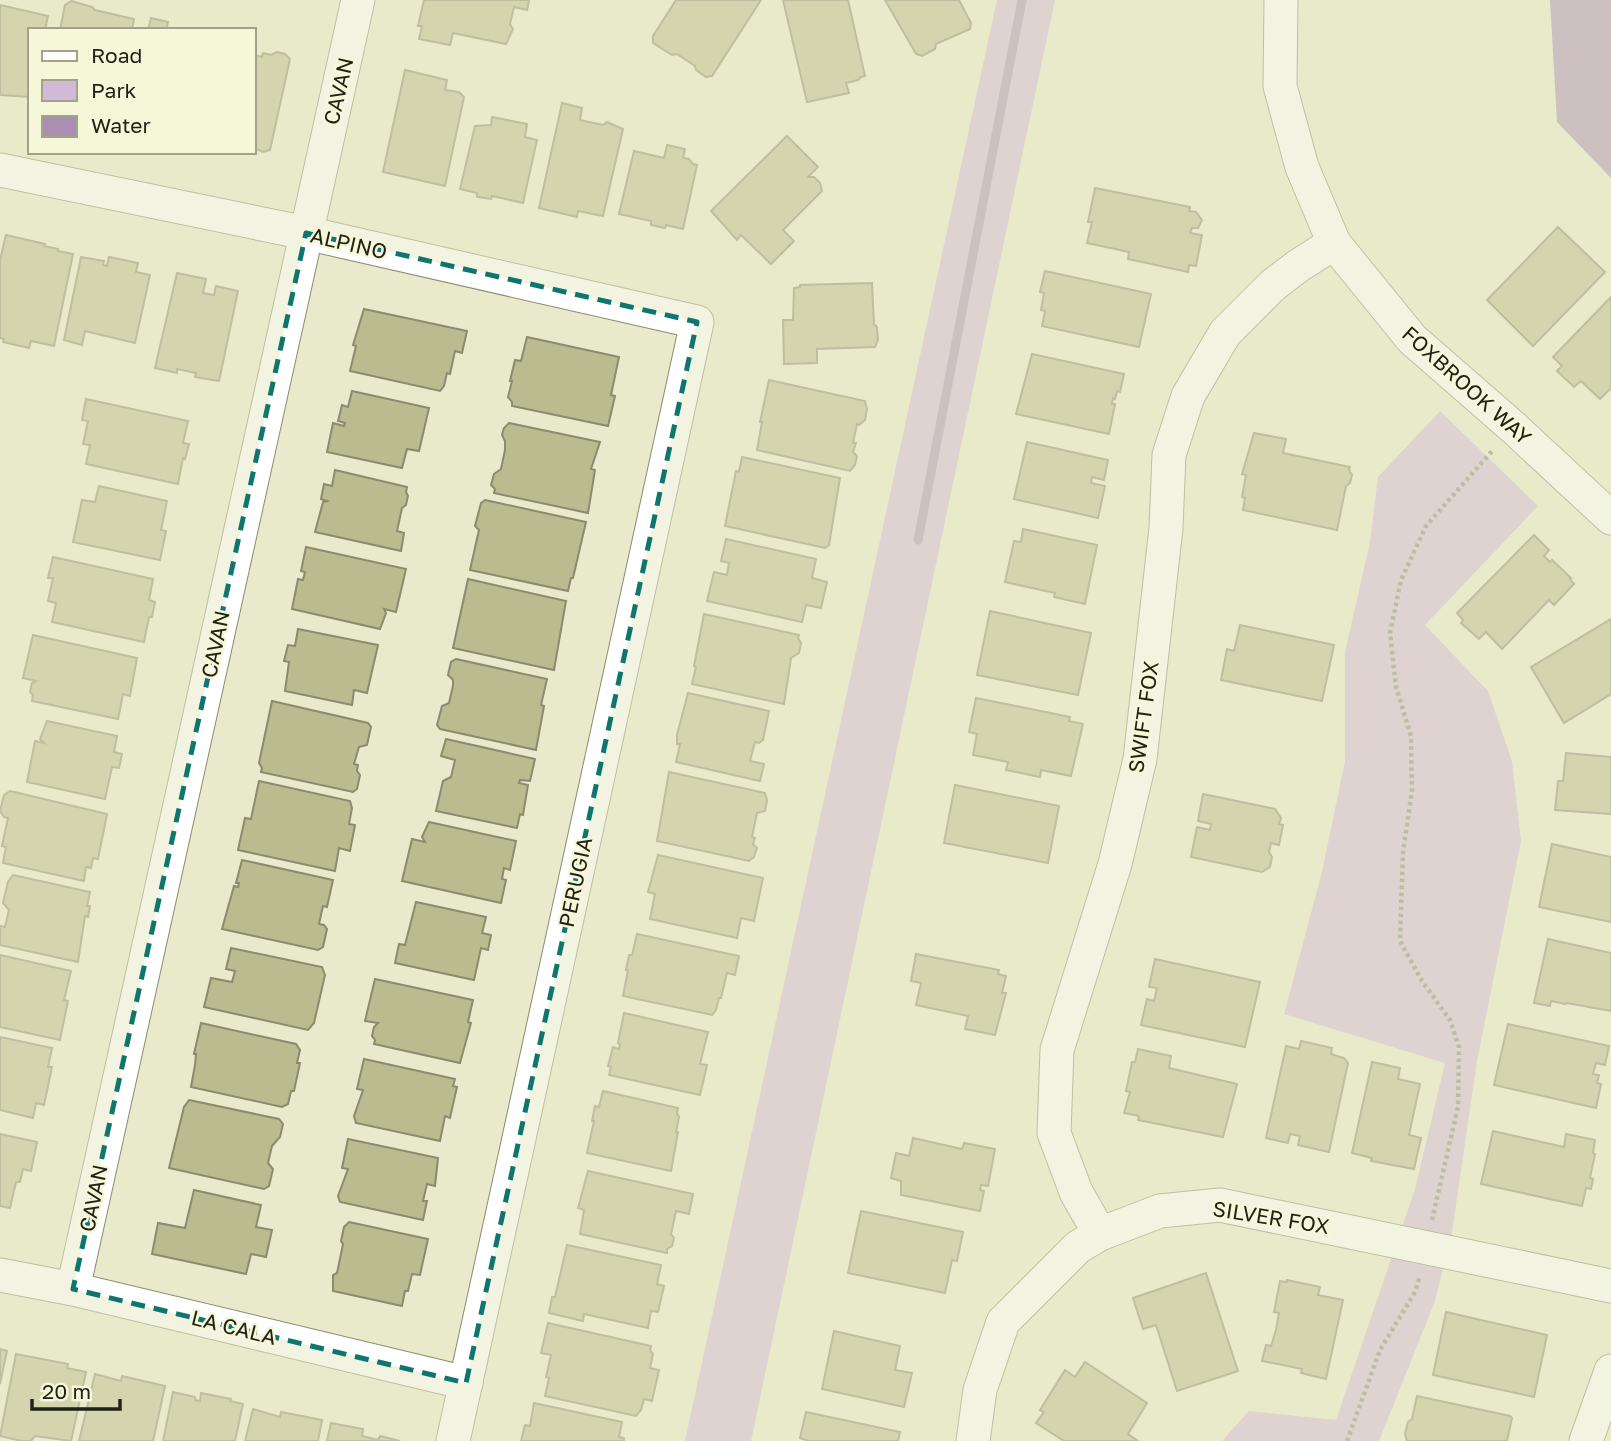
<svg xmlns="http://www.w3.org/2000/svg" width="1611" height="1441" font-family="'Golos Text',sans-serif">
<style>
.green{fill:#d1b9d7}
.water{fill:#ab8fb3}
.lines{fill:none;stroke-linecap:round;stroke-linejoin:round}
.stream{stroke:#ab8fb3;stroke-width:9}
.building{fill:#babb8f;stroke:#8a8b6f;stroke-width:2}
.minor-casing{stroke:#8b8c70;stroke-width:35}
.path{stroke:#868772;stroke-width:4.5;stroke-dasharray:3.5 3.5;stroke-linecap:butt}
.minor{stroke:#fff;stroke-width:33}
.marked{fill:none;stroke:#0f766e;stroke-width:5;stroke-dasharray:14 9;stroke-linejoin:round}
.labels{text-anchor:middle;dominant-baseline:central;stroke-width:5;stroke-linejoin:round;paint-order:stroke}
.street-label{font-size:21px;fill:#212216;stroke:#f6f7d8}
</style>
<rect width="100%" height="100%" fill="#e9eacb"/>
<g class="green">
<polygon points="997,0 1055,0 751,1441 685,1441"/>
<polygon points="1440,411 1538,506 1425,625 1488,691 1512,761 1521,841 1477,1061 1452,1232 1435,1301 1379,1441 1222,1441 1249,1411 1336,1420 1415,1189 1445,1063 1284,1014 1322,872 1345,761 1345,652 1370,542 1378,477"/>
</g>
<polygon class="water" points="1550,0 1611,0 1611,178 1557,122"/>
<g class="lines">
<polyline class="stream" points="918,540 1022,0"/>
</g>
<g class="building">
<polygon points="424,0 529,0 527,10 514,7 510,24 513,29 506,44 453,33 450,45 419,39 422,26 418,26"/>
<polygon points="676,0 761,0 712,76 706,77 696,70 695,66 677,54 672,55 653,43 653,36"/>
<polygon points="783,0 848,0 865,76 861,77 858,80 846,83 849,93 807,102"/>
<polygon points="885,0 959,0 971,23 970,29 936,44 935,49 922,56 916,54"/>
<polygon points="71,1 92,7 95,10 134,19 132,30 60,30 65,5"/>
<polygon points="0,5 48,16 45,30 30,30 30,97 0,95"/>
<polygon points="151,18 168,22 166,30 148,30"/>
<polygon points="277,52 285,54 290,59 270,150 263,152 254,148 254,55 262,57 263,53 271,55"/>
<polygon points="405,70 447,80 445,90 459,92 464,97 445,186 383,172"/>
<polygon points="562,103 582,108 580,120 603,125 607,122 623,129 603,216 578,211 577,217 539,208"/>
<polygon points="492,117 527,124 525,137 537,140 523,203 492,196 491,199 477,197 477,193 460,189 475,126 491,125"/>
<polygon points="787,136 818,167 808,177 814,177 820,183 822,191 783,230 794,241 771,264 741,235 737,240 711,211"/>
<polygon points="667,145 685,149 683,158 689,159 693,164 697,165 683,229 666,225 665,228 651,225 651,221 619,214 634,151 664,158"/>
<polygon points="1095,188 1190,207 1189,211 1196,212 1202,220 1198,228 1192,228 1190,233 1202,235 1196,266 1189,265 1188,272 1128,259 1129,252 1087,243 1092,222 1088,222"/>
<polygon points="1558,227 1605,272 1533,346 1487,300"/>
<polygon points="6,235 45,244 44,246 58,249 58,251 73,254 54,346 31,341 29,348 3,342 4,339 0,338 0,260"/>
<polygon points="81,257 104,261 103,265 107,266 109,257 138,263 136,272 150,275 135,343 85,331 82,345 64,340"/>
<polygon points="1045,271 1151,294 1139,347 1042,326 1045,311 1041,310 1044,293 1040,292"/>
<polygon points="177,273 206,279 203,293 214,295 216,286 238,291 219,381 195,377 196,373 177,369 177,373 155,368"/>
<polygon points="872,283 874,324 877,327 878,340 875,347 817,349 817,363 784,364 783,320 793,320 794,288 800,287 800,285"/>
<polygon points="1611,297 1611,388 1600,399 1581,381 1574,387 1557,371 1562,366 1553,357"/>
<polygon points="364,309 467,331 462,353 455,351 450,374 447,373 444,386 440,391 350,371 356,346 353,345"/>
<polygon points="527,337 619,357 611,395 615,396 608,426 512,406 512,402 508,397 512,381 510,381 515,360 521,361"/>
<polygon points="1032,354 1124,374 1120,392 1117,391 1115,399 1113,398 1112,404 1115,404 1109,434 1016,414"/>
<polygon points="769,380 865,401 867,409 865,420 859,425 857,424 853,443 856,443 853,452 857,456 855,465 850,471 757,450 762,422 760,422"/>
<polygon points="352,391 429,408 419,451 407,449 402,468 327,452 333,423 344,426 345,423 338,421 342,405 348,407"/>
<polygon points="86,399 188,421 183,443 189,444 185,459 183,458 178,484 86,464 90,445 83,444 88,421 82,420"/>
<polygon points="509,423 600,442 591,469 595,470 588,513 494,493 495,489 491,485 494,474 501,469 505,450 505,441 502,435 504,428"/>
<polygon points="1254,433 1286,439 1283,453 1350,467 1349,470 1352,475 1350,483 1346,486 1337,530 1243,510 1245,498 1242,497 1246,475 1242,474"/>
<polygon points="1027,442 1108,460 1104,480 1092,477 1091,483 1105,486 1098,518 1014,499"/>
<polygon points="742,457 840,478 829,545 825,548 725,526 736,471 739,472"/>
<polygon points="335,470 407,487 406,492 408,496 406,505 402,508 397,531 404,533 401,551 315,532 323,502 327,501 321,499 324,484 332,486"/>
<polygon points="99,486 167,501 161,530 166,531 160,560 73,542 82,500 95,502"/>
<polygon points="485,500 586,522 573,578 571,578 568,591 470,570 479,530 475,526 481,503"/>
<polygon points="1023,529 1097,545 1085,604 1054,597 1055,593 1005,582 1014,541 1021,542"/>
<polygon points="1534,535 1549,550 1544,556 1550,562 1552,560 1571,578 1570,579 1574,584 1554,605 1549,600 1502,649 1486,632 1479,639 1461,623 1463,620 1457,613"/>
<polygon points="726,539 816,559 812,578 827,582 821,608 806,605 802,622 707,601 714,572 727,575 729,563 721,561"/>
<polygon points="306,547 406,569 396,612 384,609 386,613 380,629 292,609 298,579 303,580 305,572 301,571"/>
<polygon points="53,557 153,579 149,600 155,602 152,617 149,617 144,642 52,622 56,603 48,601 53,578 48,578"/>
<polygon points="468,579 566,601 554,670 453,648"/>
<polygon points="990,611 1091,633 1078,695 977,675"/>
<polygon points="704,614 799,635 798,638 801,643 799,653 791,658 784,704 692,684 696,667 694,666"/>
<polygon points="1611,619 1611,694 1564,723 1531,667"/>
<polygon points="1240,625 1334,645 1322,701 1221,680 1227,649 1234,651"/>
<polygon points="298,629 378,645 367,693 354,690 352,705 285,691 289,662 284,661 288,645 295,646"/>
<polygon points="33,635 137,658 130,696 123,694 118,719 32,701 33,695 30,692 32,683 36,681 23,678"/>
<polygon points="456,659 547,679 541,705 544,706 536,750 440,729 437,725 442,706 449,703 453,686 453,680 448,675 451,662"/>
<polygon points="688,693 769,711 763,740 759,743 755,742 750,761 764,764 760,781 676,762 680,744 677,744 677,735"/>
<polygon points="976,698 1070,717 1069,721 1083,724 1071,776 1041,770 1040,777 1006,770 1008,762 973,755 977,734 969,732"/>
<polygon points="272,701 368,723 371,727 367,745 359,747 354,764 358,765 357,771 360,775 357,789 353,792 261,772 262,768 259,763"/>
<polygon points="47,721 117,736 114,752 122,754 119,768 112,767 105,799 27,782 35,741 44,743 40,739"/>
<polygon points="446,739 535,759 530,781 520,780 519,783 528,785 523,815 520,814 517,828 436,811 443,781 451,777 455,760 441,756"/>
<polygon points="1566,753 1611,757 1611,814 1555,810 1558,781 1563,781"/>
<polygon points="669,772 765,793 767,800 765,811 757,813 752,837 755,838 753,844 757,848 754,857 749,861 657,841"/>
<polygon points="259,781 350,801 352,808 349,824 355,825 350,851 339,848 335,871 238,850 245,818 251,819"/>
<polygon points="955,785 1059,806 1048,863 944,843"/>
<polygon points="10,791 107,814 98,859 93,858 91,868 86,867 84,881 3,863 6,847 2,846 8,818 4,817 0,811 4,795"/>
<polygon points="1203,794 1275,809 1281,818 1279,824 1283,825 1279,845 1271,843 1269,852 1272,857 1270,867 1262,872 1191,857 1197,827 1210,830 1211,824 1198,821"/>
<polygon points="429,822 516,841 510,870 504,868 502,879 506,880 501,903 402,881 412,839 425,842 422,837"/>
<polygon points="1552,844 1611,857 1611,922 1539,907"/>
<polygon points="658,855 763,878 754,921 741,918 737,938 650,919 655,894 648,892"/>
<polygon points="242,860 333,880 327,907 323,906 319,924 324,925 327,929 323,947 318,950 222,929 234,886 238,887 239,883 236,883"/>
<polygon points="13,875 90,892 87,906 90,906 88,917 85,916 78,962 0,945 0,926 5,927 9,910 3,903 8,882"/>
<polygon points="416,902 486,917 482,933 491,935 488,950 481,948 474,980 395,963 399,944 405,945"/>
<polygon points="637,934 739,956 735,975 727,973 721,998 719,998 716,1010 712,1015 623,996 628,970 626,970 629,955 632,955"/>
<polygon points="1548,939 1611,953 1611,1011 1567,1003 1565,1004 1551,1001 1550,1006 1534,1003"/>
<polygon points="231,948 322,967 325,975 314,1023 308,1030 204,1007 211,978 232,982 235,971 226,969"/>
<polygon points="916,954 999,970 998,974 1006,976 1002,993 1006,993 995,1035 965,1029 968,1016 916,1005 921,983 911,981"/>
<polygon points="0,955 71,971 64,1000 68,1001 60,1040 0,1027"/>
<polygon points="1155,959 1260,982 1245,1047 1141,1025 1147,999 1154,1001 1157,988 1149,987"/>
<polygon points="375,979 473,1000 468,1022 471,1023 460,1063 374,1044 375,1040 372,1036 374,1027 378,1023 365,1021"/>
<polygon points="624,1013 708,1032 700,1064 707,1065 700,1095 609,1075 611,1067 608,1066 613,1047 619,1049 620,1044 618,1043"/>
<polygon points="201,1023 296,1044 300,1050 297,1063 300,1063 294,1091 291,1091 288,1104 282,1107 191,1087 195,1065 196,1054 194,1054"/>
<polygon points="1508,1024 1609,1046 1605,1065 1596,1063 1593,1074 1599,1075 1597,1083 1601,1084 1596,1108 1494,1085"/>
<polygon points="0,1037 52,1048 48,1067 52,1067 44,1105 36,1103 33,1118 0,1110"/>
<polygon points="1301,1041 1332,1048 1331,1054 1344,1058 1348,1063 1329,1152 1298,1145 1300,1136 1290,1134 1288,1143 1266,1138 1286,1046 1299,1049"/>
<polygon points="1138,1049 1171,1056 1169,1068 1237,1084 1223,1137 1138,1120 1139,1116 1124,1113 1130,1092 1126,1091 1132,1062 1135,1062"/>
<polygon points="364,1059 455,1079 453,1086 457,1087 450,1118 445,1116 440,1141 356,1123 354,1116 363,1090 357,1089"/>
<polygon points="1372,1062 1400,1068 1398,1079 1420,1084 1409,1135 1421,1138 1414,1169 1371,1161 1372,1158 1352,1153"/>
<polygon points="603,1091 678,1108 677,1113 679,1117 676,1132 678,1132 671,1171 587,1153 594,1121 592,1121 595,1106 599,1107"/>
<polygon points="189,1100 279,1119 283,1124 280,1137 272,1146 268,1163 273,1169 269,1186 264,1189 169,1168 184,1107"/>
<polygon points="1493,1131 1564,1147 1566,1134 1595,1140 1593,1153 1595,1154 1590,1178 1593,1179 1591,1189 1586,1188 1582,1206 1481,1184"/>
<polygon points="0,1134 37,1142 31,1171 23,1169 20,1182 16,1182 10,1208 0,1206"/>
<polygon points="913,1138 962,1149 964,1143 995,1149 988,1186 981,1185 980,1190 984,1191 980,1211 901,1195 901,1181 891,1178 896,1153 909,1156"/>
<polygon points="348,1139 438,1158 435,1186 427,1184 423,1201 427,1201 423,1220 340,1202 338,1196 348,1169 342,1168"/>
<polygon points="588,1171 693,1194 689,1214 676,1211 671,1234 674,1238 672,1246 667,1249 667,1253 580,1234 584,1210 578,1208"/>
<polygon points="194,1190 261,1205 256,1227 272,1230 266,1257 251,1254 246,1274 152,1254 158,1223 185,1228"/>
<polygon points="861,1211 963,1232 957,1261 952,1260 945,1293 848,1273"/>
<polygon points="349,1222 428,1239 420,1275 412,1274 408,1291 405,1291 402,1306 333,1291 333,1275 337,1273 343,1244 341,1241 344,1227"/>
<polygon points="567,1245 661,1265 657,1284 664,1286 658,1312 651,1311 648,1328 584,1314 583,1321 549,1313 552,1297 555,1297"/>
<polygon points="1206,1273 1238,1371 1177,1391 1156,1325 1143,1329 1133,1298"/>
<polygon points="1287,1280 1320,1287 1318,1295 1343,1300 1326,1379 1301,1373 1302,1369 1262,1361 1266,1345 1271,1346 1276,1330 1279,1313 1274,1312 1280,1281 1287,1282"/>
<polygon points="1446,1312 1547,1335 1534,1397 1433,1375"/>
<polygon points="548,1323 651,1346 650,1350 653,1354 650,1368 659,1370 652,1401 644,1399 641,1410 636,1416 545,1396 549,1378 546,1377 551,1355 541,1353"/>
<polygon points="834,1331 900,1346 895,1370 912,1373 904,1407 822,1389"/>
<polygon points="0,1349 7,1351 0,1384"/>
<polygon points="16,1354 68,1364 67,1368 86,1372 71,1441 35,1436 31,1441 22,1441 0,1436"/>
<polygon points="1085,1362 1147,1403 1128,1434 1138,1441 1064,1441 1036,1423 1044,1412 1040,1410 1065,1370 1075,1377"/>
<polygon points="95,1374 121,1381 122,1376 165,1386 153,1441 79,1441"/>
<polygon points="173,1392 195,1397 195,1400 200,1401 201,1393 231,1399 230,1401 243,1404 235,1441 163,1441"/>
<polygon points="1417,1396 1510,1416 1512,1418 1507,1441 1407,1441 1405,1434 1408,1422 1412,1419"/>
<polygon points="534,1403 622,1422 619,1437 624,1438 624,1441 521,1441 525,1425 530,1426"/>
<polygon points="253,1409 280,1417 281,1412 322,1420 318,1441 245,1441"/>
<polygon points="806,1412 900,1432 898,1441 809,1441 800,1438"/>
<polygon points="331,1423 363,1429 362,1436 378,1440 380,1436 400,1441 327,1441"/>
</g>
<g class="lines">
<defs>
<g id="minor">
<polyline points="1281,0 1280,86 1302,167 1334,243 1412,339 1514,428 1611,518"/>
<polyline points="0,170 306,233 697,322 453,1441"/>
<polyline points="1100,1234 1076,1192 1054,1133 1057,1050 1115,864 1140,759 1166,528 1169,455 1188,396 1225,333 1273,285 1298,266 1334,243"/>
<polyline points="0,1275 73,1289 466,1383"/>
<polyline points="73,1289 358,0"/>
<polyline points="973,1441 980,1390 1003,1322 1078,1247 1100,1234 1160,1211 1220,1205 1611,1286"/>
<polyline points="1586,1441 1611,1371"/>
</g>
</defs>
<use href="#minor" class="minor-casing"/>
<g class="path">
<polyline points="1432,1220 1458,1107 1459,1047 1450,1020 1422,981 1400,941 1403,852 1412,791 1411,736 1396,687 1390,633 1401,580 1426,526 1493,450"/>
<polyline points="1347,1441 1380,1350 1415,1292 1420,1276"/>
</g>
<use href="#minor" class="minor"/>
</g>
<path d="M0 0H1611V1441H0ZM306 233 697 322 466 1383 73 1289Z" fill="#e9eacb" fill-opacity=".55" fill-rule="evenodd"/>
<path class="marked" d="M306 233 697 322 466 1383 73 1289Z"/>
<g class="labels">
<g class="street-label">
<text transform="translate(338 91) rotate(-77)">CAVAN</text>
<text transform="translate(349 243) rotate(13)">ALPINO</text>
<text transform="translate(1467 385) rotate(42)">FOXBROOK WAY</text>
<text transform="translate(215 644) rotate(-78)">CAVAN</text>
<text transform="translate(1143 717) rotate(-82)">SWIFT FOX</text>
<text transform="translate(575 882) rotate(-78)">PERUGIA</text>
<text transform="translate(93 1198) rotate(-78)">CAVAN</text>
<text transform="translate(1271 1217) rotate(9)">SILVER FOX</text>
<text transform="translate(234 1327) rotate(14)">LA CALA</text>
</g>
</g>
<rect x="28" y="28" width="228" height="126" fill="#f6f7d8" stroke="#a1a28a" stroke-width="2"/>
<rect x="42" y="51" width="35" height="10" fill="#ffffff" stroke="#a1a28a" stroke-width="2"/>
<text x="91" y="63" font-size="21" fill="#212216">Road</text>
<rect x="42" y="80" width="35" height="21" fill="#d1b9d7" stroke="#a1a28a" stroke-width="2"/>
<text x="91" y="98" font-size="21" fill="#212216">Park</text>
<rect x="42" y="116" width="35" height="21" fill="#ab8fb3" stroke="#a1a28a" stroke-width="2"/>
<text x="91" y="133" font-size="21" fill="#212216">Water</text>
<path d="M32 1399v10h88v-10" fill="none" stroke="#212216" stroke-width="3.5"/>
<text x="42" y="1399" font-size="21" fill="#212216" stroke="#f6f7d8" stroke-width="5" paint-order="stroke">20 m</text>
</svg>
